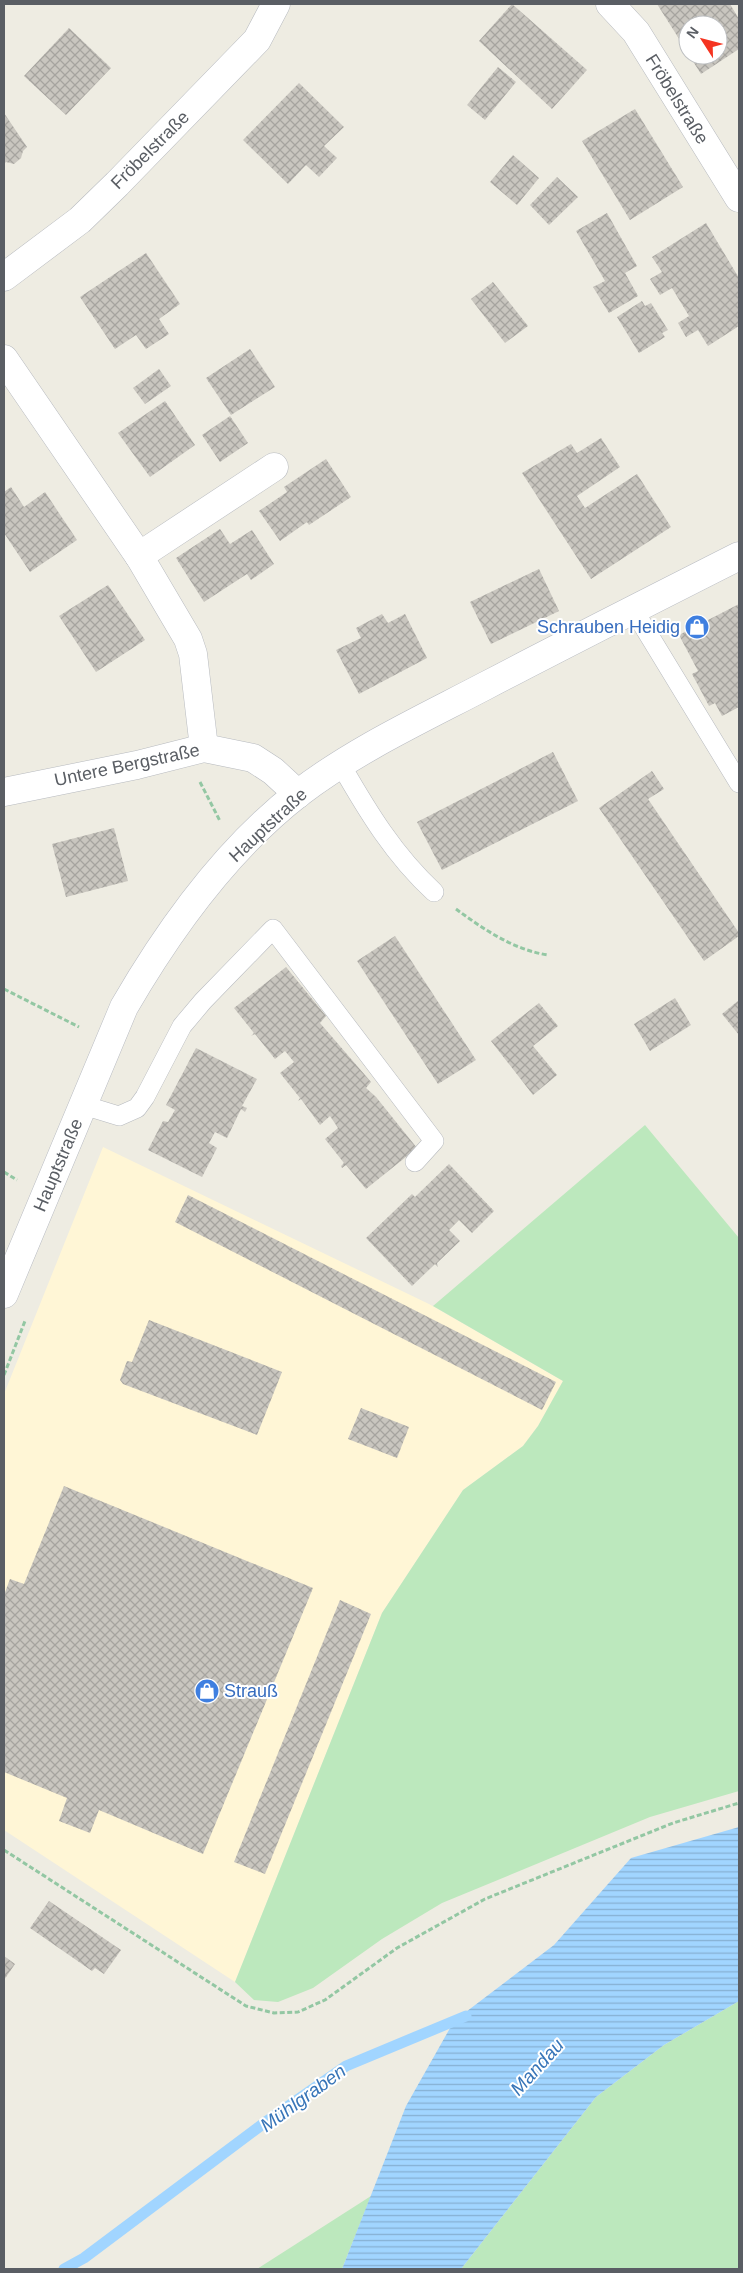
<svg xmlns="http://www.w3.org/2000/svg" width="743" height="2273" font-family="Arial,sans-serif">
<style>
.commercial{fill:#fff6d6}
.grass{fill:#bce8bd}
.water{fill:url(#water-rules)}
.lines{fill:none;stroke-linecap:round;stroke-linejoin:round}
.stream{stroke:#a1d5ff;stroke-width:11}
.building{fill:url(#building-cross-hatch)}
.service-casing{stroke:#b7babf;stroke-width:20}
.minor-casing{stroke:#b7babf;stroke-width:29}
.secondary-casing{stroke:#b8bbc2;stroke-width:29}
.path{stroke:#93c7a3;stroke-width:3;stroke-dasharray:5 2.5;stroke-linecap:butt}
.service{stroke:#fff;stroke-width:19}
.minor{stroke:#fff;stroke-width:28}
.secondary{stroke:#fff;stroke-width:28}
.labels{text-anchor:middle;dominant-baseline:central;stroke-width:4;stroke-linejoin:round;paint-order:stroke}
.street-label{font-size:18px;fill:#5a5e64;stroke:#fff}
.shop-label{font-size:18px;fill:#366cbe;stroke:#fff;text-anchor:end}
.water-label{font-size:19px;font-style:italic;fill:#3775b8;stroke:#fff}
</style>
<defs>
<pattern id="water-rules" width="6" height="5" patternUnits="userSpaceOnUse" patternTransform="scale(1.25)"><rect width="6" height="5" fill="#a1d5ff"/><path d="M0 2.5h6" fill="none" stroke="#86b0d2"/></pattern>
<pattern id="building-cross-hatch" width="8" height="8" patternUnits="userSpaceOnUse" patternTransform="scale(1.25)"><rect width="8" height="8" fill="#c9c6bf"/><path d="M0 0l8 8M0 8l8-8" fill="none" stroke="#a6a49f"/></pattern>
</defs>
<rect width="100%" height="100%" fill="#eeece2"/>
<polygon class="commercial" points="103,1147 429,1304 563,1381 538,1426 523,1446 463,1490 382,1613 235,1982 4,1830 4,1394"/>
<g class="grass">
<polygon points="645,1125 739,1238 739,1791 650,1817 442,1903 382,1939 313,1988 278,2002 254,2000 235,1982 382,1613 463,1490 523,1446 538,1426 563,1381 433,1306"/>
<polygon points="739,2001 739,2269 461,2269 596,2097 664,2045"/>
<polygon points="371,2196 342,2269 257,2269"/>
</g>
<polygon class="water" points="739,1827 739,2001 664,2045 596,2097 461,2269 342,2269 406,2106 454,2021 554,1945 631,1858"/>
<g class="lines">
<polyline class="stream" points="64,2269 84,2258 267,2121 346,2066 466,2016"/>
</g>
<g class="building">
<polygon points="512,4 587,70 552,109 479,41"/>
<polygon points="657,4 730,4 739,19 739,49 701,74 689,55 718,55 718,25 688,25 688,53"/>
<polygon points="69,28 111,68 66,115 24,76"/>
<polygon points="498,67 516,82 485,120 467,105"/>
<polygon points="299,83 344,127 324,146 337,158 319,177 306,165 288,184 243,140"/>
<polygon points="635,109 683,187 630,220 582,141"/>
<polygon points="4,113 27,147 23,151 21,158 14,164 6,162 4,164"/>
<polygon points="513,155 539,178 517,205 490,182"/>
<polygon points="557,177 578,197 549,225 530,205"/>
<polygon points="607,213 637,266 625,273 638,296 609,313 593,287 605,281 576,231"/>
<polygon points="706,223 739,278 739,326 708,346 698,330 686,337 678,323 689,316 672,288 660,295 650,279 662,272 652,257"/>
<polygon points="146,253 180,304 159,319 169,334 146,349 136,335 115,349 80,297"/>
<polygon points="493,282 528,326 505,343 471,299"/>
<polygon points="642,301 645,306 651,303 668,330 662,333 665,337 639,353 617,317"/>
<polygon points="250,349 275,387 231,415 206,378"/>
<polygon points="159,369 171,386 145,404 133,388"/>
<polygon points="165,401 195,445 150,477 118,433"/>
<polygon points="230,416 248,443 220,462 202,435"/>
<polygon points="601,438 620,467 577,496 585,508 637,474 671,527 591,579 522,473 571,444 577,453"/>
<polygon points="326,459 351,497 309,525 307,522 280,541 259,511 287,492 284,487"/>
<polygon points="11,487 24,507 45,492 77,540 30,572 4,533 4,492"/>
<polygon points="220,529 230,544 252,530 274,564 251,580 247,574 204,602 176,558"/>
<polygon points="539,569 559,611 491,644 470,602"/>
<polygon points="108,585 145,640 96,672 59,616"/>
<polygon points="739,604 739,707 722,716 715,703 709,706 692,674 698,671 679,635"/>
<polygon points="382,614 388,623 405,614 427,658 359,694 336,650 361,638 356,628"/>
<polygon points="553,752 578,801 442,870 417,822"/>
<polygon points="652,771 664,789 648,799 739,933 739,936 704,961 599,808"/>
<polygon points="114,828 128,881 66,897 52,844"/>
<polygon points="395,936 476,1060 438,1084 357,961"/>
<polygon points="286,967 326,1016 320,1023 371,1082 366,1088 376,1097 417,1148 366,1189 346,1165 342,1168 341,1166 344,1163 325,1139 338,1128 330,1116 320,1125 301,1099 298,1101 300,1098 280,1073 294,1062 285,1051 275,1059 255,1034 251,1036 254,1033 234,1008"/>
<polygon points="675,998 691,1025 650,1051 634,1024"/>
<polygon points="739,1000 739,1035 722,1014"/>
<polygon points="539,1003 558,1026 533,1046 557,1075 533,1095 491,1041"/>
<polygon points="196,1048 257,1079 242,1106 247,1108 245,1112 241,1109 227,1138 215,1132 209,1143 217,1148 202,1177 148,1150 163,1121 168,1122 175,1110 166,1105"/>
<polygon points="449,1164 494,1211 472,1233 459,1220 449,1230 460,1241 437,1263 438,1267 435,1264 412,1286 366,1238 412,1194 415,1197"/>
<polygon points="188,1195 556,1382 542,1410 175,1222"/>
<polygon points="149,1320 282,1372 257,1435 123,1384 120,1380 127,1361 132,1362"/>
<polygon points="361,1408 409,1427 397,1458 348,1439"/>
<polygon points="64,1486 313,1588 203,1854 99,1810 90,1833 59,1821 67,1798 4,1772 4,1595 10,1579 24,1584"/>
<polygon points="340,1600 371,1614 265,1874 234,1862"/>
<polygon points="49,1901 121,1950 104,1974 95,1968 92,1971 30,1928"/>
<polygon points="4,1956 15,1964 4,1980"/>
</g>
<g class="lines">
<defs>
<g id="service">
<polyline points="633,609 739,783"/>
<path d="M341 765C368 812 394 855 434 892"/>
<polyline points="83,1105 119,1116 137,1108 145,1097 182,1026 203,1001 273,929 434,1141 415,1162"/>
</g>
<g id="minor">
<polyline points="610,4 636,32 739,198"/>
<polyline points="4,277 80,220 117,184 257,40 276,4"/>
<polyline points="4,359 139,556 188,639 193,654 204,748"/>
<polyline points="139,556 274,467"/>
<polyline points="4,792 137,765 204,748 253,758 273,771 298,794"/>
</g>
<path id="secondary" d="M4 1294 124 1007C168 931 228 848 299 793 355 750 422 719 485 686 569 642 654 599 739 556"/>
</defs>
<use href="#service" class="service-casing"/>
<use href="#minor" class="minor-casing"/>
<use href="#secondary" class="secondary-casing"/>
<g class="path">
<polyline points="200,782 220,821"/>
<path d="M456 909C483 929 514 950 548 955"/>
<polyline points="4,989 79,1027"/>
<polyline points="4,1172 17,1180"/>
<polyline points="4,1375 25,1321"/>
<polyline points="4,1850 246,2006 274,2013 298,2012 325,2000 397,1948 485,1899 673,1823 739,1803"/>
</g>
<use href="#service" class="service"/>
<use href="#minor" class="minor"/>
<use href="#secondary" class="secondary"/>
</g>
<defs>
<symbol id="shop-disc" viewBox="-11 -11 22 22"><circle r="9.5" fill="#3f7fe0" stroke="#fff"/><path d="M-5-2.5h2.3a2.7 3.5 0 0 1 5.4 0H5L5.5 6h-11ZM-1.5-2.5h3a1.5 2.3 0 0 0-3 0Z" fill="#fff"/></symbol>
</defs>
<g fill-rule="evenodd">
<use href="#shop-disc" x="683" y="613" width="28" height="28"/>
<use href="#shop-disc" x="193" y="1677" width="28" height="28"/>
</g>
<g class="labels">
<g class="street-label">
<text transform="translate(677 99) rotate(58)">Fröbelstraße</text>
<text transform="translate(150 150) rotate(-45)">Fröbelstraße</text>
<text transform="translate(127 765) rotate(-12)">Untere Bergstraße</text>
<text transform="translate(268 825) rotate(-43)">Hauptstraße</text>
<text transform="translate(58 1165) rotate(-67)">Hauptstraße</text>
</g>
<g class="shop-label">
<text x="680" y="627">Schrauben Heidig</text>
<text x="224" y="1691" text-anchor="start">Strauß</text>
</g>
<g class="water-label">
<text transform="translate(537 2067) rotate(-48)">Mandau</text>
<text transform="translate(303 2098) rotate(-36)">Mühlgraben</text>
</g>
</g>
<rect width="743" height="2273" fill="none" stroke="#5a5e64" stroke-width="10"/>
<g transform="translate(703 40) rotate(306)"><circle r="24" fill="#ffffff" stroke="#bdbfc1"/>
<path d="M0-4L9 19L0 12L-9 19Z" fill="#f53421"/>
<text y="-8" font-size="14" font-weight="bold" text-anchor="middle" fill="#5a5e64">N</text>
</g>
</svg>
